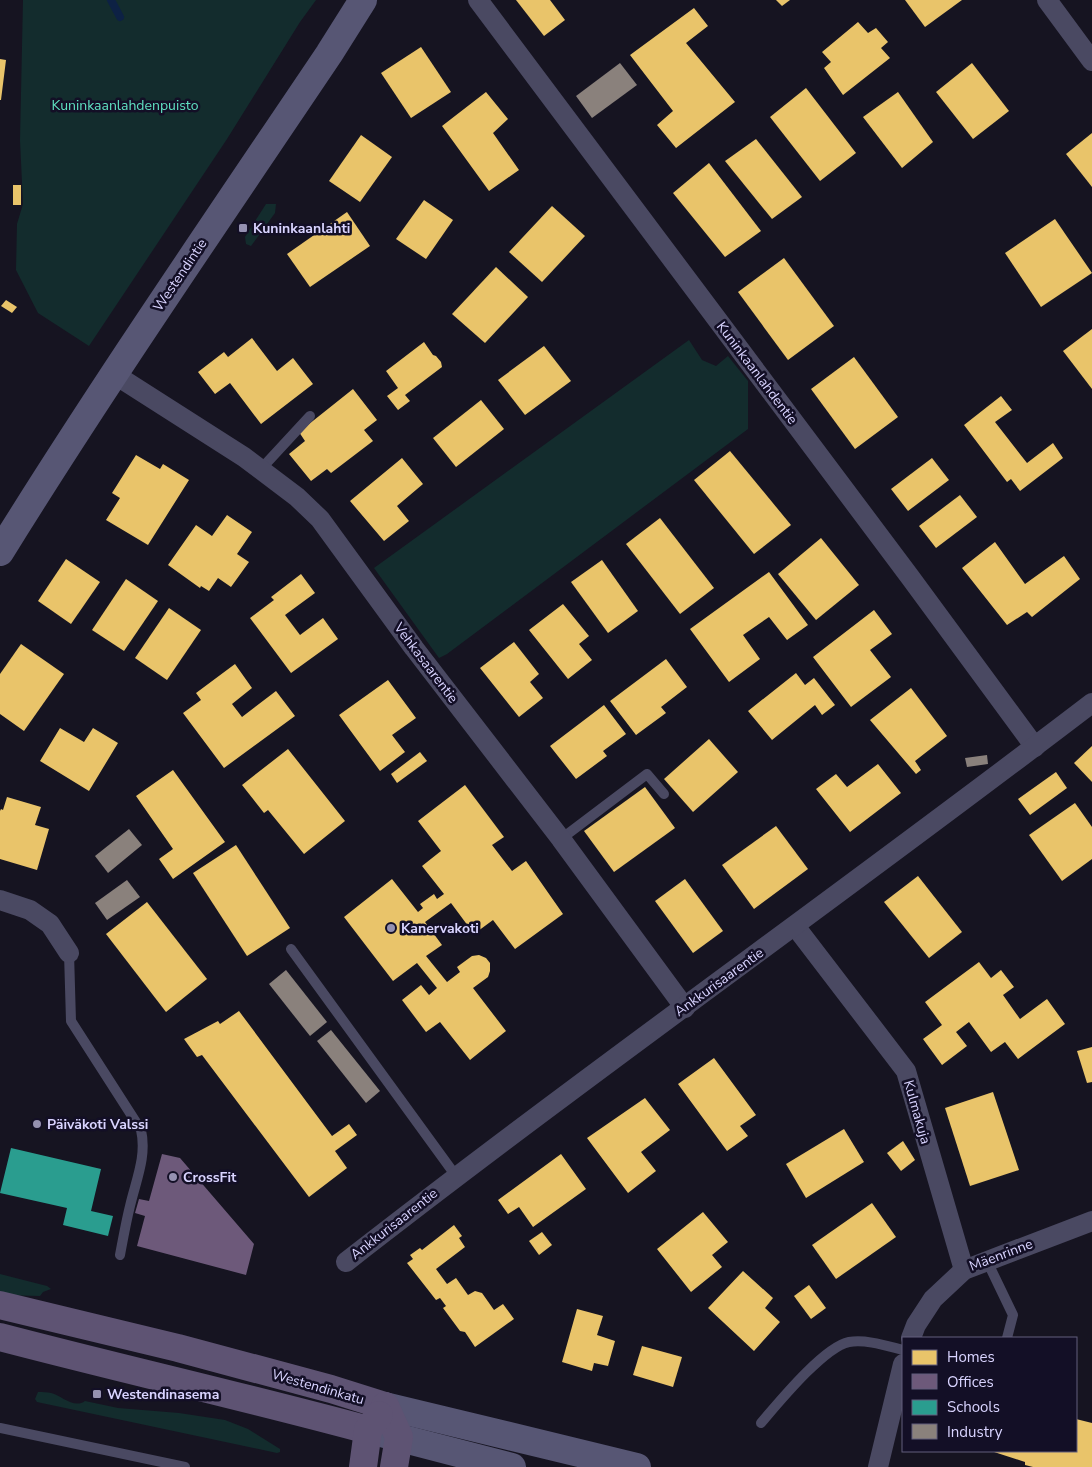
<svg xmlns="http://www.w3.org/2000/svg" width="1092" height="1467" font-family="'Nunito Sans',sans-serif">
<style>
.green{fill:#132c2d}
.homes{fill:#e9c46a}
.offices{fill:#6d597a}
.schools{fill:#2a9d8f}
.industry{fill:#8a817c}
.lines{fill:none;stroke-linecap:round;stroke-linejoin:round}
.stream{stroke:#0d2144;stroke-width:8}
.lane{stroke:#4a4962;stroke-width:10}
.street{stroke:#4a4962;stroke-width:20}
.secondary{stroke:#575674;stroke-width:28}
.primary{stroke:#5e5373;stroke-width:28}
.poi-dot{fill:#9591b1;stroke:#130f26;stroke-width:2}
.labels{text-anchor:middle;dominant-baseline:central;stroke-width:5;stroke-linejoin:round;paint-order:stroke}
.park-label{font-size:14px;fill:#5fe0c0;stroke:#130f26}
.poi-label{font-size:14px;font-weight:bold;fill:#d9d4ff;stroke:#130f26;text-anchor:start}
.street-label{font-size:14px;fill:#d9d4ff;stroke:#130f26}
</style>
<rect width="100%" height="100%" fill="#161421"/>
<g class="green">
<polygon points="23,0 316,0 300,22 227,139 89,346 38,313 16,270 17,224 23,204 20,140"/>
<polygon points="266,204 276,204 275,213 251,246 246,244 245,237"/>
<polygon points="689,340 702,360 716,366 728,356 748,381 748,429 447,654 439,658 374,568"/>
<polygon points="0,1274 47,1286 51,1289 43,1292 40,1296 0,1295"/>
<path d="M38 1392C43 1392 47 1392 51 1393 62 1396 74 1409 85 1401L118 1408 179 1413 225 1420 248 1429 280 1449V1452L277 1453 37 1402 35 1399Z"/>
</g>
<g class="homes">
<polygon points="516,0 550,0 565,20 544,36"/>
<polygon points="776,0 790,0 782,6"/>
<polygon points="905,0 962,0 925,27"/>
<polygon points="694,8 708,26 686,43 735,102 676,148 657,125 673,111 630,55"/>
<polygon points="858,22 868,33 876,28 888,42 881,48 890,58 843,95 824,68 831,62 822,52"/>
<polygon points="421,47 451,92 411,118 381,73"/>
<polygon points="0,59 6,60 1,100 0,100"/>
<polygon points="972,63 1009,111 973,139 936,92"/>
<polygon points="806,88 856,153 820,181 770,117"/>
<polygon points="486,92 508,119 493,133 519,170 489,191 442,126"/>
<polygon points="898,92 933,142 902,168 863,117"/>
<polygon points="1092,133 1092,187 1066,154"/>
<polygon points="361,135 392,157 360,202 329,181"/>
<polygon points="756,139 802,197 772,219 725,161"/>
<polygon points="709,163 761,231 725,257 673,193"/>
<rect x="13" y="185" width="8" height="20"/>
<polygon points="424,200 453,220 426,259 396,239"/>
<polygon points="552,206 585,236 542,282 509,252"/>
<polygon points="347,212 370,246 310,287 287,254"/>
<polygon points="1055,219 1092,273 1041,307 1005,253"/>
<polygon points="784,258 834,326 788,360 738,292"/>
<polygon points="496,267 528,297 485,343 452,314"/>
<polygon points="6,300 17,307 12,313 1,306"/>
<polygon points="1092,329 1092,389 1063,351"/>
<polygon points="252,338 277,371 293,358 313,384 261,424 230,383 215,394 198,372 224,352 228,357"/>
<polygon points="424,342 433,355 436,356 441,362 442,367 405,395 410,401 398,410 387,396 398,388 386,371"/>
<polygon points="544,346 571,381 525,415 498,380"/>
<polygon points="854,357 898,417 855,449 811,389"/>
<polygon points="353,389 377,420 364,430 373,441 331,473 327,469 311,481 289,454 305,441 299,432"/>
<polygon points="1001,396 1012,410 995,422 1027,463 1053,443 1063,458 1020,491 1011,479 1007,482 964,425"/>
<polygon points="481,400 504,429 456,467 433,438"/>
<polygon points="730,451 791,525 754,554 694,480"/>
<polygon points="136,455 160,469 163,464 189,480 148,545 106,520 120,498 112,493"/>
<polygon points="402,458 423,484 397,506 409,521 384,541 350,501"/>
<polygon points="932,458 949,480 908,511 891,489"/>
<polygon points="960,495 977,517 936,548 919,526"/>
<polygon points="227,515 252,532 237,554 249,562 231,587 218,578 209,591 201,586 200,588 168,565 196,525 212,536"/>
<polygon points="660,518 714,588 680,614 626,544"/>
<polygon points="821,538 859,585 816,620 778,574"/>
<polygon points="995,542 1025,584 1064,556 1080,579 1032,617 1027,612 1007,625 962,568"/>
<polygon points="66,559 100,582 71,624 38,601"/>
<polygon points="602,560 638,611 608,633 571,582"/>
<polygon points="769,572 808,625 787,640 769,617 743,635 760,659 729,682 690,629"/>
<polygon points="301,574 315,593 285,615 300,635 323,618 338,639 291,673 250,618 274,600 271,597"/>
<polygon points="126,579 158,601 124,651 92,630"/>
<polygon points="563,604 589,636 579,644 592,660 568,679 529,630"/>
<polygon points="169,608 201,630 167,680 135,658"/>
<polygon points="874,610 892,634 870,650 891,677 851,707 813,657"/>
<polygon points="514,642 539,674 530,682 543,698 519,717 480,668"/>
<polygon points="21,644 64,674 24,731 0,714 0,674"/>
<polygon points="666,659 687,687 661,707 666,713 636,735 610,701"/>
<polygon points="235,664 252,688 232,704 242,717 276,691 295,716 224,768 183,713 201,700 196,693"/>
<polygon points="796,673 805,685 814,678 835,705 822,715 815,705 772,740 748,711"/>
<polygon points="388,680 416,718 392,735 405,752 380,771 339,715"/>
<polygon points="911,688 947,736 915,761 921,770 916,774 870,720"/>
<polygon points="604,705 626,734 603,751 607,756 576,779 550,746"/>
<polygon points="60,728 84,742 93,728 118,743 89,791 40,761"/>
<polygon points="709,739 738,772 693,812 664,779"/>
<polygon points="1092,746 1092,782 1074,763"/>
<polygon points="288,749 345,821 304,854 268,810 264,813 242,785"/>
<polygon points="420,752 427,761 397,783 391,774"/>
<polygon points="878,764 901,793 850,832 816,789 836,774 847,787"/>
<polygon points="173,770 225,842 173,879 159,859 173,849 136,796"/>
<polygon points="1056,772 1067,788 1030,815 1018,799"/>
<polygon points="465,785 504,837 492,845 512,871 526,861 563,914 515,949 493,920 474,934 451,903 425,922 442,945 426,956 447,982 460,972 457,967 472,956 479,955 486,958 490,963 490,971 488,977 473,988 506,1031 470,1060 440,1022 426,1032 402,1000 421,985 429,995 437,988 417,963 393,981 344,917 392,879 418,912 423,908 420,904 434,894 437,899 444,894 422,866 441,851 418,821"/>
<polygon points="645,787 675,828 614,872 584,831"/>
<polygon points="7,797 41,807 35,825 49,829 37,870 0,859 0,811 1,809 3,810"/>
<polygon points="1075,803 1092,827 1092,859 1062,881 1029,835"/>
<polygon points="776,826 808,869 754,909 722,865"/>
<polygon points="236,845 290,928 247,956 193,873"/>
<polygon points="918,876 962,932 929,958 884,902"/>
<polygon points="685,879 723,931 693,953 655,901"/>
<polygon points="147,902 207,979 166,1012 106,934"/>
<polygon points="979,962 991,978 1001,970 1014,987 1003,995 1020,1019 1047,999 1065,1024 1018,1059 1005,1042 991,1052 969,1022 956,1032 967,1046 942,1065 923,1039 942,1025 925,1002"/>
<polygon points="239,1011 332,1136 349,1124 357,1135 335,1151 347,1168 309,1197 202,1055 197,1057 184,1039 218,1021 220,1024"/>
<polygon points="1092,1047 1092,1082 1087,1083 1077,1051"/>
<polygon points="714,1058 756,1115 740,1126 748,1136 727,1151 678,1084"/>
<polygon points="993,1092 1019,1170 970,1186 945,1108"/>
<polygon points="645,1098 670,1130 641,1152 656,1171 628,1193 587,1138"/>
<polygon points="844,1129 864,1162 806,1198 786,1164"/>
<polygon points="903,1141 915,1160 901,1171 887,1153"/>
<polygon points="561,1154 586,1189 533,1227 519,1207 508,1214 498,1200"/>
<polygon points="872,1203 896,1237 836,1279 812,1245"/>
<polygon points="703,1212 728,1242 712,1255 722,1267 691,1292 657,1249"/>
<polygon points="454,1225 462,1236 459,1238 465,1247 436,1269 447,1284 456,1278 468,1295 475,1291 482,1293 494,1310 503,1304 514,1319 475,1347 465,1332 460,1331 443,1308 446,1306 440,1298 436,1300 407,1263 413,1259 410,1255 420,1248 422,1250"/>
<polygon points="542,1232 552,1245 539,1255 529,1241"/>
<polygon points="743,1271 773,1298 765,1308 780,1322 754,1351 708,1308"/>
<polygon points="809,1285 826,1308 811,1319 794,1296"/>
<polygon points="577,1309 603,1316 597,1335 615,1341 608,1366 594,1363 592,1371 562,1362"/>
<polygon points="642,1346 682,1357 673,1387 633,1375"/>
<polygon points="1076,1419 1092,1423 1092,1467 1033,1467 1025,1465 1025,1462 991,1451 1076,1451"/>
</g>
<polygon class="offices" points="162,1154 180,1158 254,1244 246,1275 137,1246 145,1216 135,1213 139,1199 149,1201"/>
<polygon class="schools" points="11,1148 101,1169 91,1211 113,1216 108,1236 63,1225 67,1208 0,1193"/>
<g class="industry">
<polygon points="620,63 637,85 592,118 576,96"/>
<polygon points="987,755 988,764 967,767 965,758"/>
<polygon points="129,829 142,845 108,873 95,856"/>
<polygon points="127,880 140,897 107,920 95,903"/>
<polygon points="286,970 327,1022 310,1036 269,984"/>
<polygon points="331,1030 380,1091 366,1103 317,1041"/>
</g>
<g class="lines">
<polyline class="stream" points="111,0 120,17"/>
<g class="lane">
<polyline points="261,469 310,416"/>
<polyline points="561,839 647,774 664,794"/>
<polyline points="291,949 456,1176"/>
<path d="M69 953 71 1021 141 1130C147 1156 136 1180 130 1206 126 1222 123 1239 120 1255"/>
<polyline points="987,1261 1013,1315 1007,1338"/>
<path d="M761 1423C779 1402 824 1347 849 1342 866 1339 887 1346 903 1350"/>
<polyline points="0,1428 185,1467"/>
</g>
<g class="street">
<polyline points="478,0 910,577 1035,747"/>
<polyline points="1047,0 1092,61"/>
<polyline points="114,374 244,457 297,497 320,519 414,648 561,839 685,1008"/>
<polyline points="0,900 30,910 50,924 69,953"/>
<polyline points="795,926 906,1071 964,1270"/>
<path d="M346 1262C591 1071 845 892 1092 703"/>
<polyline points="911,1338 916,1325 933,1299 964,1270 1092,1221"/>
<polyline points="878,1467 903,1364"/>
</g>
<g class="secondary">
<path d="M0 552C105 383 218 219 329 54L363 0"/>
<polyline points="385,1406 637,1467"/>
<polyline points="377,1432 512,1467"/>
</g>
<g class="primary">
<polyline points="0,1305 178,1348 331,1389 385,1406"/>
<path d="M0 1337C122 1369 246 1397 368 1430"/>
<polyline points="385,1406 399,1437 394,1467"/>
<polyline points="363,1467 368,1430 379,1415"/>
</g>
</g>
<g class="poi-dot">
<rect x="238" y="223" width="10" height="10" rx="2.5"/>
<circle cx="391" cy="928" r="5"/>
<circle cx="37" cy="1124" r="5"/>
<circle cx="173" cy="1177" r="5"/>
<rect x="92" y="1389" width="10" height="10" rx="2.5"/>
</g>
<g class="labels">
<g class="park-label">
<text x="125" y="105">Kuninkaanlahdenpuisto</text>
</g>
<g class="poi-label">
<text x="253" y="228">Kuninkaanlahti</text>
<text x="401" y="928">Kanervakoti</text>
<text x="47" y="1124">Päiväkoti Valssi</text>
<text x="183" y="1177">CrossFit</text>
<text x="107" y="1394">Westendinasema</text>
</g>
<g class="street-label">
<text transform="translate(180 275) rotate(-56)">Westendintie</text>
<text transform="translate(757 373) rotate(53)">Kuninkaanlahdentie</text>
<text transform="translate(426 663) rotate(53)">Vehkasaarentie</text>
<text transform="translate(719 982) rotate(-36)">Ankkurisaarentie</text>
<text transform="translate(917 1112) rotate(74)">Kulmakuja</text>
<text transform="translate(394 1224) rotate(-38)">Ankkurisaarentie</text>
<text transform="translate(1001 1255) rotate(-21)">Mäenrinne</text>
<text transform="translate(318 1387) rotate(16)">Westendinkatu</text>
</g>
</g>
<rect x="902" y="1337" width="175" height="115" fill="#130f26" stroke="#625e7d"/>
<rect x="912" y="1350" width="25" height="15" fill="#e9c46a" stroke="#625e7d"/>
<text x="947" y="1362" font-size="15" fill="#d9d4ff">Homes</text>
<rect x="912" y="1374" width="25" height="15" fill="#6d597a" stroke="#625e7d"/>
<text x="947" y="1387" font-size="15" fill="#d9d4ff">Offices</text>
<rect x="912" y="1400" width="25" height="15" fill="#2a9d8f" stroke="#625e7d"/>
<text x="947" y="1412" font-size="15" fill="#d9d4ff">Schools</text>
<rect x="912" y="1424" width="25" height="15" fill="#8a817c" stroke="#625e7d"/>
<text x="947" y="1437" font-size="15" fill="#d9d4ff">Industry</text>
</svg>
